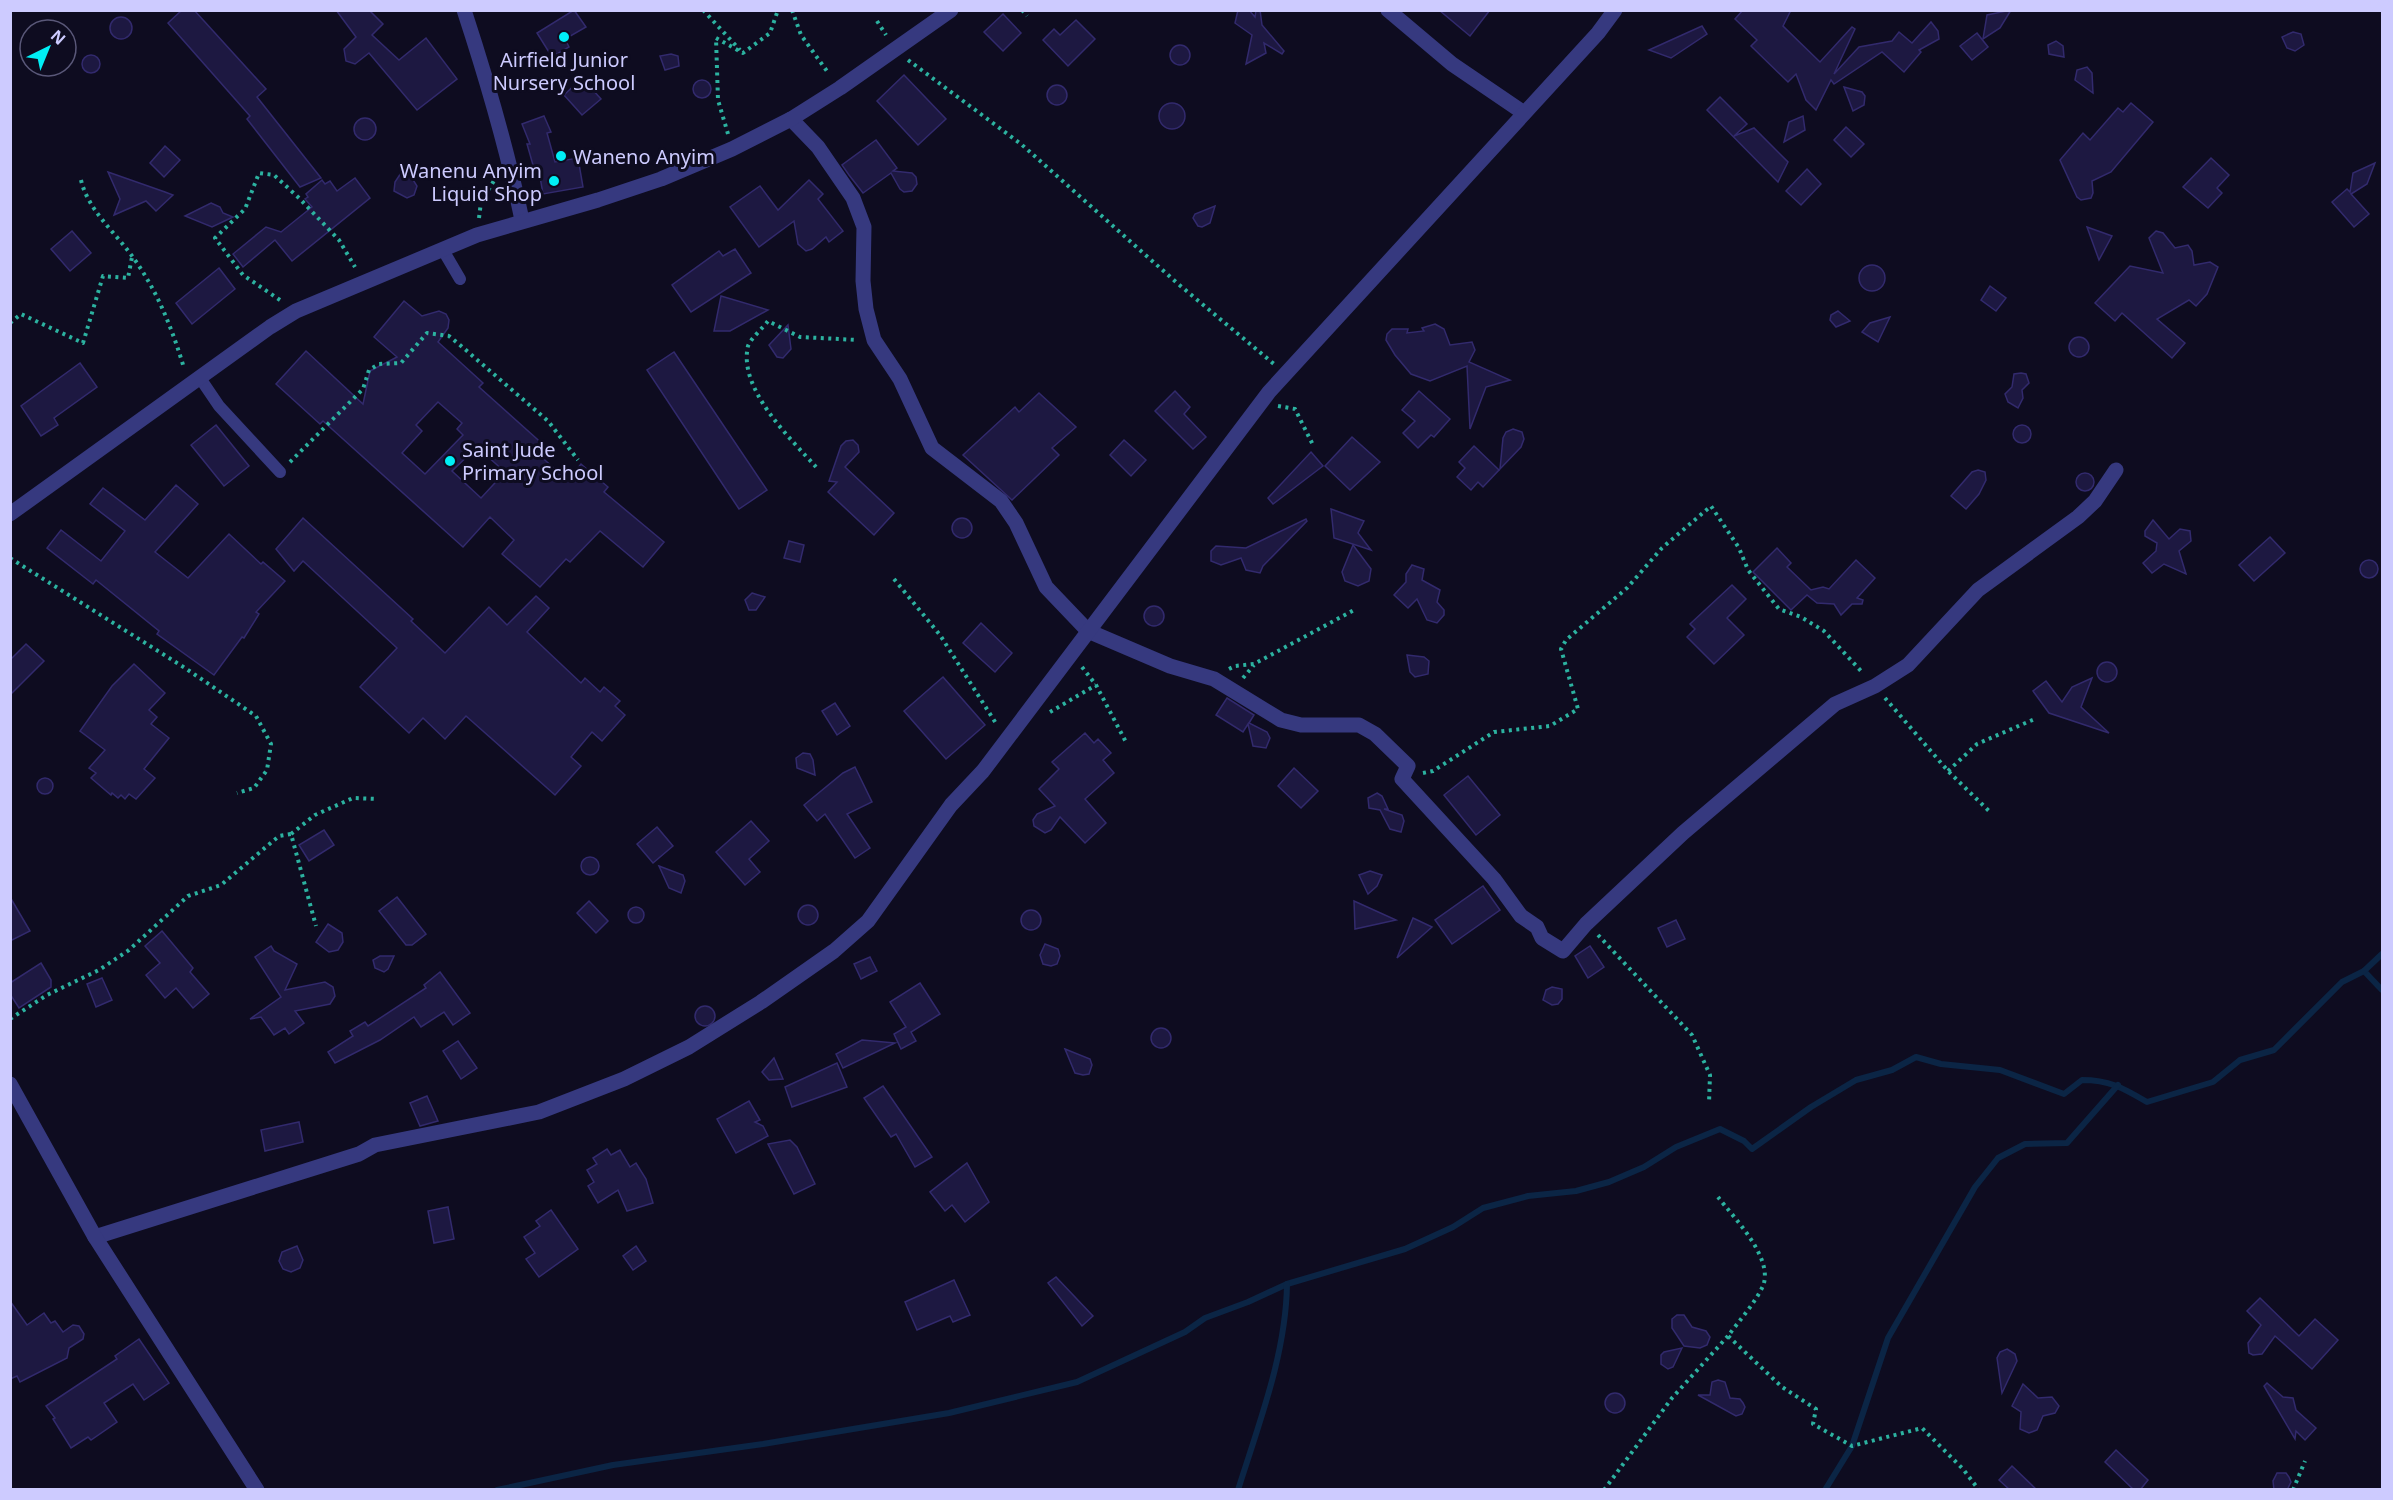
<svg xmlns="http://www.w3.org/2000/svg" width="2393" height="1500" font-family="'Noto Sans',sans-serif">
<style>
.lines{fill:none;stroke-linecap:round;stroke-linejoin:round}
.stream{stroke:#0b2545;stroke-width:6}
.building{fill:#1d1841;stroke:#322a6d;stroke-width:1.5;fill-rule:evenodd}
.path{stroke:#2cb2a0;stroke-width:4;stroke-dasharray:3 4.5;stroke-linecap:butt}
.service{stroke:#36397f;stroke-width:12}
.minor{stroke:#36397f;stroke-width:15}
.tertiary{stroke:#36397f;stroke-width:15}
.poi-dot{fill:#00eff6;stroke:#0e0c20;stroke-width:2}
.labels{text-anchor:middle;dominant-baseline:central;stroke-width:6;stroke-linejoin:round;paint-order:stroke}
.poi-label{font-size:20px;fill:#cdcbff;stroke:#0e0c20;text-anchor:start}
</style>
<rect width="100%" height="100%" fill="#0e0c20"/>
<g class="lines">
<g class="stream">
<polyline points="2364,971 2382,990"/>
<path d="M497 1490 613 1465 763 1444 949 1413 1077 1382 1185 1332 1205 1318 1248 1302 1287 1284 1405 1249 1453 1227 1483 1208 1528 1196 1576 1191 1609 1182 1644 1167 1676 1147 1720 1129 1744 1141 1752 1149 1811 1107 1856 1080 1892 1070 1916 1057 1941 1064 2000 1070 2064 1094 2082 1080C2110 1080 2123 1088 2147 1102L2213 1082 2240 1060 2274 1050 2342 982 2364 971 2382 954"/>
<path d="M1238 1490C1259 1423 1286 1354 1287 1284"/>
<polyline points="1825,1490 1852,1446 1888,1338 1975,1187 1998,1158 2025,1144 2067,1143 2118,1085"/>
</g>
</g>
<g class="building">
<polygon points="182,10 194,10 266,89 257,97 321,178 300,187 247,119 250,116 168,23"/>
<polygon points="336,10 369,10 383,24 372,35 399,60 426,38 457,79 417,110 369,53 355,64 346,61 344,49 356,37"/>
<polygon points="574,10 586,27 565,39 569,47 552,57 537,33"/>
<polygon points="1238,10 1249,10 1255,17 1256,10 1260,10 1262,25 1284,51 1282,54 1264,43 1266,53 1246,64 1252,35 1235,23"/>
<polygon points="1439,10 1490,10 1470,36"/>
<polygon points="1743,10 1791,10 1783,26 1820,62 1852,27 1855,29 1834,74 1859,47 1892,41 1899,32 1912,43 1931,22 1938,31 1939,39 1919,50 1921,52 1904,72 1882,52 1834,84 1831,80 1816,110 1806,100 1796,74 1788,82 1751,46 1757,40 1735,19"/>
<polygon points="2011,10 2000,28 1983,39 1987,15"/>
<polygon points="1003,14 1021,33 1003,51 984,32"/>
<circle cx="121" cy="28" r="11"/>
<polygon points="1076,20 1095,39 1068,66 1043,40 1054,29 1060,35"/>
<polygon points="1702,26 1707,34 1671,58 1649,50"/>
<polygon points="2293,32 2301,34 2304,45 2295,51 2287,48 2282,37"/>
<polygon points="1977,33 1988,47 1972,60 1960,46"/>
<polygon points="2056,41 2063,46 2064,57 2049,54 2048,45"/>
<circle cx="1180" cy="55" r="10"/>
<polygon points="671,54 678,56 679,66 665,70 660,56"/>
<circle cx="91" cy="64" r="9"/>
<polygon points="2087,67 2092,73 2093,93 2075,80 2077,70"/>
<polygon points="904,75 946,119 918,145 877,101"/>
<polygon points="582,78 601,99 582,115 564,95"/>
<circle cx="702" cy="89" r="9"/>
<circle cx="1057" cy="95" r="10"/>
<polygon points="1844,87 1862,92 1865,96 1864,105 1853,111"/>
<polygon points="1720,97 1747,124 1734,136 1754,128 1788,162 1778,182 1707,110"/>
<circle cx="1172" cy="116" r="13"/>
<polygon points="2131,103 2153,122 2111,172 2092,181 2093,193 2091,198 2081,200 2077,197 2060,160 2083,133 2090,140 2118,108 2123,112"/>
<polygon points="544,116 551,132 547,133 555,162 578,158 583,187 543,194 539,171 535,172 527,144 530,144 522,124"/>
<polygon points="1803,116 1805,130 1784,142 1789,122"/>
<circle cx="365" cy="129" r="11"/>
<polygon points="1846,127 1864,144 1851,157 1834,140"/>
<polygon points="876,140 897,168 893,171 912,173 916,177 917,184 912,191 904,192 900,189 891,173 863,193 849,175 842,165"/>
<polygon points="165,146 180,160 164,177 150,163"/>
<polygon points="2211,158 2229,175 2217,188 2222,193 2208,208 2183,187"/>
<polygon points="2375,163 2367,184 2351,194 2369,214 2354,227 2332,202 2347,189 2350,192 2353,173"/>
<polygon points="405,167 417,186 414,195 407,198 394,191 395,182"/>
<polygon points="1807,169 1821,184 1801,205 1786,191"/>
<polygon points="108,172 165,192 173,195 156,211 146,201 114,215 120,199"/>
<polygon points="355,178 370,198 292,261 275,240 243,267 233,254 266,227 281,232 312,207 305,199 308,197 306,194 322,180 325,184 330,181 337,191"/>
<polygon points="809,180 823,194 818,199 843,231 829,242 826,237 812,249 806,251 798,244 794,221 759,247 730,207 760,186 778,210"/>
<polygon points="211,203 220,207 223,213 233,217 212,227 185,216"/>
<polygon points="1215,206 1210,223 1202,227 1198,226 1193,218 1195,214"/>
<polygon points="2087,227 2112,236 2099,260"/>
<polygon points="72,231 91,253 70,271 51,249"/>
<polygon points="2156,231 2163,233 2175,248 2188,245 2192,251 2194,265 2210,262 2218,267 2207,294 2196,306 2189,300 2157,319 2185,343 2172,358 2122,313 2115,321 2095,303 2130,266 2163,273 2149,238"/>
<polygon points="735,249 751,273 691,312 672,285 719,251 723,256"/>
<circle cx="1872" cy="278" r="13"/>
<polygon points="219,268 235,289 192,324 176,303"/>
<polygon points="1990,286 2006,298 1996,311 1981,300"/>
<polygon points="721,296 768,310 730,331 714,331"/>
<path d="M404 301 422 316 439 311 446 314 449 320 448 328 438 342 483 383 479 387 546 447 539 455 568 480 581 464 608 487 604 492 664 542 643 567 600 531 570 562 566 559 540 587 502 554 514 540 490 517 463 547 323 421 320 424 276 384 306 351 363 404 370 371 397 357 374 337ZM438 402 462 423 457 429 463 435 425 474 402 453 422 431 416 425ZM477 447 505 472 481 498 452 471Z"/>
<polygon points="1838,311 1850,321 1836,327 1830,320 1831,315"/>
<polygon points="1890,317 1878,342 1862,332 1870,323"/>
<polygon points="1435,324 1444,329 1450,345 1472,342 1475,350 1469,362 1510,380 1486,387 1470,429 1467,366 1430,381 1411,374 1395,355 1386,340 1387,334 1392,329 1408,329 1407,333 1424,331 1422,328"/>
<polygon points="788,325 791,349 783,358 777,357 769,345"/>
<circle cx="2079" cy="347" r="10"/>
<polygon points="674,352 767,490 739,509 647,370"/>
<polygon points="80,363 97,387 54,418 58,425 41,436 21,406"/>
<polygon points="2021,373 2026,374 2029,383 2022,390 2023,398 2018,408 2008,402 2005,394 2012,387 2014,374"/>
<polygon points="1175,391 1190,407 1184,414 1206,437 1193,449 1155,411"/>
<polygon points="1419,391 1450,419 1434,437 1431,435 1418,448 1403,433 1415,421 1402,410"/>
<polygon points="1039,393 1076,427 1052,448 1059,455 1012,500 963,455 1015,407 1019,412"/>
<circle cx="2022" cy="434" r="9"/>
<polygon points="216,425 249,466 224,486 191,445"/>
<polygon points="1513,429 1522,432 1524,439 1521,447 1500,469 1503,438 1506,432"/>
<polygon points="1352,437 1380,462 1350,490 1325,466"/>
<polygon points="853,440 858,445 859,452 845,467 894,513 874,535 828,492 837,482 829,481 841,446 846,441"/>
<polygon points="1124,440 1146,460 1131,476 1110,455"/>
<polygon points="1474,446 1499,470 1483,487 1478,482 1471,490 1457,477 1465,468 1459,462"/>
<polygon points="1311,452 1323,466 1273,504 1268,498"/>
<polygon points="1978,470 1985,472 1986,480 1979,494 1966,509 1951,496 1972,472"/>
<circle cx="2085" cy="482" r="9"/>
<polygon points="176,485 198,504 155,552 188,578 229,534 261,564 263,562 285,581 256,612 259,614 244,638 242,637 214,675 157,634 159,631 96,580 93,584 47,548 61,530 101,561 125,531 90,504 103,488 145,520"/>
<polygon points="1331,509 1364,521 1358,533 1371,550 1334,538"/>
<polygon points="303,518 413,619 411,621 445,653 489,607 507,625 536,596 549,608 527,632 581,683 585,678 600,692 604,687 620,701 615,706 625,715 602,741 592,732 571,757 581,766 555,795 466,716 445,739 423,718 409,733 360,687 397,648 303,561 294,571 276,549"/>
<circle cx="962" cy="528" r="10"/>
<polygon points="1306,519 1307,521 1263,566 1260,573 1246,570 1241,558 1221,565 1211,561 1211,551 1216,546 1246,548"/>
<polygon points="2153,520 2169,539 2180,529 2190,531 2191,541 2179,551 2186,574 2164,564 2152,573 2143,563 2156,551 2157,543 2145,536 2145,531"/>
<polygon points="2270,537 2285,553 2254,581 2239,565"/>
<polygon points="789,541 804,545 800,562 784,558"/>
<polygon points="1353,545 1371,569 1369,581 1358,586 1345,581 1342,572"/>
<polygon points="1777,548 1791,563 1787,567 1811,590 1823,587 1829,589 1856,560 1875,578 1857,598 1863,600 1862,604 1852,604 1841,615 1834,604 1817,603 1807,595 1791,610 1753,572"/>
<circle cx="2369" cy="569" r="9"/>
<polygon points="1412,565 1424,569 1422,580 1440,590 1437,602 1444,610 1444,615 1437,623 1427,620 1417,599 1408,608 1394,595 1406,582 1406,574"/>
<polygon points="1732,585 1746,599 1727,618 1744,635 1714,664 1687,637 1695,629 1690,624"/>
<polygon points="752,593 765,597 756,610 749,610 745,600"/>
<circle cx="1154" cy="616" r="10"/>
<polygon points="981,623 1012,653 995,672 963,643"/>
<polygon points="26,644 44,661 10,695 10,660"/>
<polygon points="1407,655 1424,657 1429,661 1428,674 1415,677 1410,672"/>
<circle cx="2107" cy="672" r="10"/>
<polygon points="134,664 165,693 149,710 157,717 151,724 169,738 144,769 155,778 136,799 129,794 125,799 121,795 118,798 112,793 111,795 91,778 96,773 89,768 105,750 80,731 112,686"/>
<polygon points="943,677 985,725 946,759 904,711"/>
<polygon points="2092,678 2081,707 2109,733 2049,713 2033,691 2046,681 2062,702 2072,687"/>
<polygon points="1227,698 1254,715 1249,723 1267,732 1270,738 1266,748 1253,746 1248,724 1243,732 1216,715"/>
<polygon points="835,703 850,726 837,735 822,711"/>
<polygon points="1085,733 1094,743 1098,739 1111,753 1103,760 1114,773 1085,799 1106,823 1085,843 1060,817 1051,830 1045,833 1034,826 1033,820 1037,814 1055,806 1039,789 1059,769 1052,762"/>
<polygon points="803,753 810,754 813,760 815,775 797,768 796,758"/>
<polygon points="855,767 872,802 847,814 870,848 855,858 825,814 817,821 804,805 843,773"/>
<polygon points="1294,768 1318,791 1301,808 1278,786"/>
<polygon points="1468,776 1500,815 1476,835 1444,795"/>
<circle cx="45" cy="786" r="8"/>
<polygon points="1377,793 1382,796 1388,809 1384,809 1402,815 1404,821 1401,832 1390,829 1380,810 1369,808 1368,798"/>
<polygon points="751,821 769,841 749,859 760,872 745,885 716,852"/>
<polygon points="657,827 673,846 653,863 637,844"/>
<polygon points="324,830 334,845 309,861 299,845"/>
<circle cx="590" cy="866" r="9"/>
<polygon points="659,866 683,875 685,881 681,893 669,888"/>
<polygon points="1370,871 1382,875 1377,886 1368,894 1359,875"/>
<polygon points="1483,886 1500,910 1452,944 1435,920"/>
<polygon points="10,897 30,931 10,941"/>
<polygon points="397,897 426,934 412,945 406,945 379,911"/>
<polygon points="589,901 608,921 596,933 577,913"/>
<polygon points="1354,901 1396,920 1355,929"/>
<circle cx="808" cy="915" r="10"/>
<circle cx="636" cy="915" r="8"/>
<circle cx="1031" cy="920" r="10"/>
<polygon points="1413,918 1432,927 1397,958"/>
<polygon points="1676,920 1685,939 1667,947 1658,928"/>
<polygon points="328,924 342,933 343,942 338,950 329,952 316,942"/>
<polygon points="162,931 193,968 190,972 209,994 193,1008 176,988 165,998 146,975 160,963 145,946"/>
<polygon points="1045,944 1058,949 1060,956 1057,964 1051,966 1043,964 1040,955"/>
<polygon points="271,946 274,951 297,964 285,990 325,982 333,987 335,996 330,1004 295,1011 304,1023 289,1034 285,1028 274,1035 261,1017 250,1019 281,997 255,957"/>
<polygon points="1590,946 1604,967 1588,978 1575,956"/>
<polygon points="380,956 394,956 388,969 384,972 375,968 373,960"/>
<polygon points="870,957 877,971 861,979 854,964"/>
<polygon points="41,963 51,980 51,987 19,1008 10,994 10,983"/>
<polygon points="440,972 470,1013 453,1025 444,1012 421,1027 414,1017 380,1040 335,1063 328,1052 353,1036 350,1031 365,1022 368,1026 426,988 424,985"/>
<polygon points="102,978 112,1000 96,1007 87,984"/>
<polygon points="920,983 940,1014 911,1032 916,1041 901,1049 894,1034 906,1027 890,1002"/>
<polygon points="1552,987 1562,989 1562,999 1558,1004 1552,1005 1543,1000 1546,990"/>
<circle cx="705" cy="1016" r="10"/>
<circle cx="1161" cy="1038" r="10"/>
<polygon points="862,1040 895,1043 843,1068 836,1054"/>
<polygon points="458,1041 477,1068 461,1079 443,1051"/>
<polygon points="1065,1049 1090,1059 1092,1065 1089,1074 1083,1075 1075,1073"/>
<polygon points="774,1058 783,1079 769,1080 762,1072"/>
<polygon points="837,1063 847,1087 792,1107 785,1087"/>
<polygon points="883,1086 932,1157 915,1167 896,1134 891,1137 864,1098"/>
<polygon points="427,1096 438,1121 420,1126 410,1103"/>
<polygon points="749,1101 760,1120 755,1122 763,1126 768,1136 736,1153 717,1119"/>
<polygon points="299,1122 303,1142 265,1151 261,1130"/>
<polygon points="790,1140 797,1147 815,1184 794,1194 768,1144"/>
<polygon points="607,1149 611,1155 620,1150 630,1167 636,1163 646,1179 653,1203 627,1211 618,1190 598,1203 588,1186 594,1182 587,1170 597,1164 593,1158"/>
<polygon points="967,1163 989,1202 965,1222 952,1205 945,1211 930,1192"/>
<polygon points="448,1207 454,1239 434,1243 428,1211"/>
<polygon points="551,1210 578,1249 539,1277 526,1259 535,1253 524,1237 540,1226 536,1221"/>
<polygon points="297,1246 303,1260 300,1268 291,1272 283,1269 279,1261 282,1252"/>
<polygon points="636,1246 646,1261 633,1270 623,1256"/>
<polygon points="1056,1277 1093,1316 1082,1326 1048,1283"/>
<polygon points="954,1280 970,1315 953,1322 950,1316 917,1330 905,1302"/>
<polygon points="2260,1298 2299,1336 2315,1319 2338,1340 2312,1369 2275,1336 2262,1354 2253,1355 2249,1353 2248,1343 2261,1325 2247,1311"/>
<polygon points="10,1301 27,1325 44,1313 51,1323 55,1321 63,1332 73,1325 79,1326 84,1334 83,1339 69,1348 67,1358 20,1382 17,1376 10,1379"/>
<polygon points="1677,1315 1684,1315 1692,1327 1706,1331 1710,1337 1707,1345 1700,1348 1684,1346 1672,1328 1672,1319"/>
<polygon points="139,1339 169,1383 144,1400 133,1384 104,1403 117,1422 91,1440 88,1437 71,1448 53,1419 55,1418 46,1406 117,1359 115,1356"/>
<polygon points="1682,1348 1673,1367 1668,1369 1661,1364 1661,1355 1664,1352"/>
<polygon points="2007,1349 2015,1354 2017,1361 2002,1393 1997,1358 2000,1352"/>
<polygon points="1718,1380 1725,1382 1730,1398 1740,1399 1743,1403 1745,1407 1742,1414 1736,1416 1698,1395 1710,1395 1712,1382"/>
<polygon points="2267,1383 2283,1397 2293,1398 2296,1410 2316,1428 2305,1440 2296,1431 2295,1439 2264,1386"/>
<polygon points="2023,1384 2038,1398 2052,1397 2059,1406 2055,1413 2043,1416 2037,1430 2029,1433 2020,1429 2021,1412 2012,1406"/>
<circle cx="1615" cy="1403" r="10"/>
<polygon points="2116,1450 2148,1480 2140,1490 2134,1490 2105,1462"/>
<polygon points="2012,1466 2037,1490 2010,1490 1999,1480"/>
<polygon points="2277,1473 2286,1473 2289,1477 2291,1482 2287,1490 2274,1490 2273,1481"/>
</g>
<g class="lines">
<g class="path">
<polyline points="703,10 740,50"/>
<polyline points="792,10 801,35 829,74"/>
<polyline points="1022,10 1027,16"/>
<polyline points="877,21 886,35"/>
<polyline points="908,60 1021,144 1177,283 1274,364"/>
<polyline points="728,134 718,100 716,38 743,53 770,33 778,10"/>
<path d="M81 180C88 210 114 231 132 256 157 290 172 328 184 368"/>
<polyline points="479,218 481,202 495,179"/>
<polyline points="280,300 243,275 215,238 245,209 259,173 274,175 299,198 339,240 355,267"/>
<polyline points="10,323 21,314 83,343 103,276 128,278 132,257"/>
<polyline points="1278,406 1295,409 1313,445"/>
<polyline points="290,462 363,389 369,370 379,364 401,363 427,333 449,336 460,345 548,421 578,460"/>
<path d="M816 467C790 438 738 389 748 346 751 338 763 328 768 321L800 337 858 340"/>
<polyline points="10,558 185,668 256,716 271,744 267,770 254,788 237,793"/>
<polyline points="894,579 940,635 997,725"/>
<polyline points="1082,667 1096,685 1127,744"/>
<polyline points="1229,669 1235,666 1254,664 1354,610"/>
<polyline points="1243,678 1254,665"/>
<polyline points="1885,698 1948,771 1991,813"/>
<polyline points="1050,712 1096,685"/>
<polyline points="1948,771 1977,744 2037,718"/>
<polyline points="1423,773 1433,771 1494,732 1550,726 1578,709 1561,649 1566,640 1627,588 1662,548 1711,506 1739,548 1748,570 1779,609 1801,617 1824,631 1862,672"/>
<polyline points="291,834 315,815 353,798 377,799"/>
<polyline points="1598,935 1692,1035 1710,1075 1709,1103"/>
<polyline points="10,1019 47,995 99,970 129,950 188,896 221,885 279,836 291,834 316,926"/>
<path d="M1718 1197C1734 1218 1774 1258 1763 1286 1755 1303 1739 1321 1728 1336L1782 1387 1816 1409 1813 1424 1852 1446 1922 1428 1963 1469 1979 1490"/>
<polyline points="1604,1490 1672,1398 1728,1336"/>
<polyline points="2293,1490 2305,1461"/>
</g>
<g class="service">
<polyline points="443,250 460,279"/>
<polyline points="200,378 219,406 280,472"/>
</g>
<g class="minor">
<path d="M464 10C487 80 507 149 522 220"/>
<polyline points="1388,10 1452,64 1524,113"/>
<polyline points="791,119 818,147 853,198 864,227 863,281 866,309 874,340 900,379 932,448 1001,501 1016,523 1046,587 1088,631 1170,666 1214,679 1281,720 1301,725 1359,725 1375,734 1408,766 1402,779 1494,879 1521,916 1537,927 1542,938 1563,951 1586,924 1683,833 1835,704 1875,686 1908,665 1978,590 2078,517 2095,501 2116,470"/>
<polyline points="10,514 270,327 296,311 477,235 598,200 661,179 732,149 791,119 840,88 951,10"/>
<polyline points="95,1237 359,1154 375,1145 539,1112 624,1079 689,1047 761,1002 834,951 868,921 951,805 983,771 1269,392 1598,33 1615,10"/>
</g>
<polyline class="tertiary" points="10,1084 95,1237 257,1490"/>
</g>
<g class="poi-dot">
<circle cx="564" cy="37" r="6"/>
<circle cx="561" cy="156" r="6"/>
<circle cx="554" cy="181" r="6"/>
<circle cx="450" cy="461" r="6"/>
</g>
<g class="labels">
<g class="poi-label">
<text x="564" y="59" text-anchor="middle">Airfield Junior<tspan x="564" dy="23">Nursery School</tspan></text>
<text x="573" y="156">Waneno Anyim</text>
<text x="542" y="170" text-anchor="end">Wanenu Anyim<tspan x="542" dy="23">Liquid Shop</tspan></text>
<text x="462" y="449">Saint Jude<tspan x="462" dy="23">Primary School</tspan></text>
</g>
</g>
<rect width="2393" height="1500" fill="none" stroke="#cdcbff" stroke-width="24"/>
<g transform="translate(48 48) rotate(43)"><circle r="28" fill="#0e0c20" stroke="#5a5879" stroke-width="1.5"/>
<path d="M0-4.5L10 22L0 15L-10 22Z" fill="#00eff6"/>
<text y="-9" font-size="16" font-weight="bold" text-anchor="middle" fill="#cdcbff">N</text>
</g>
</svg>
